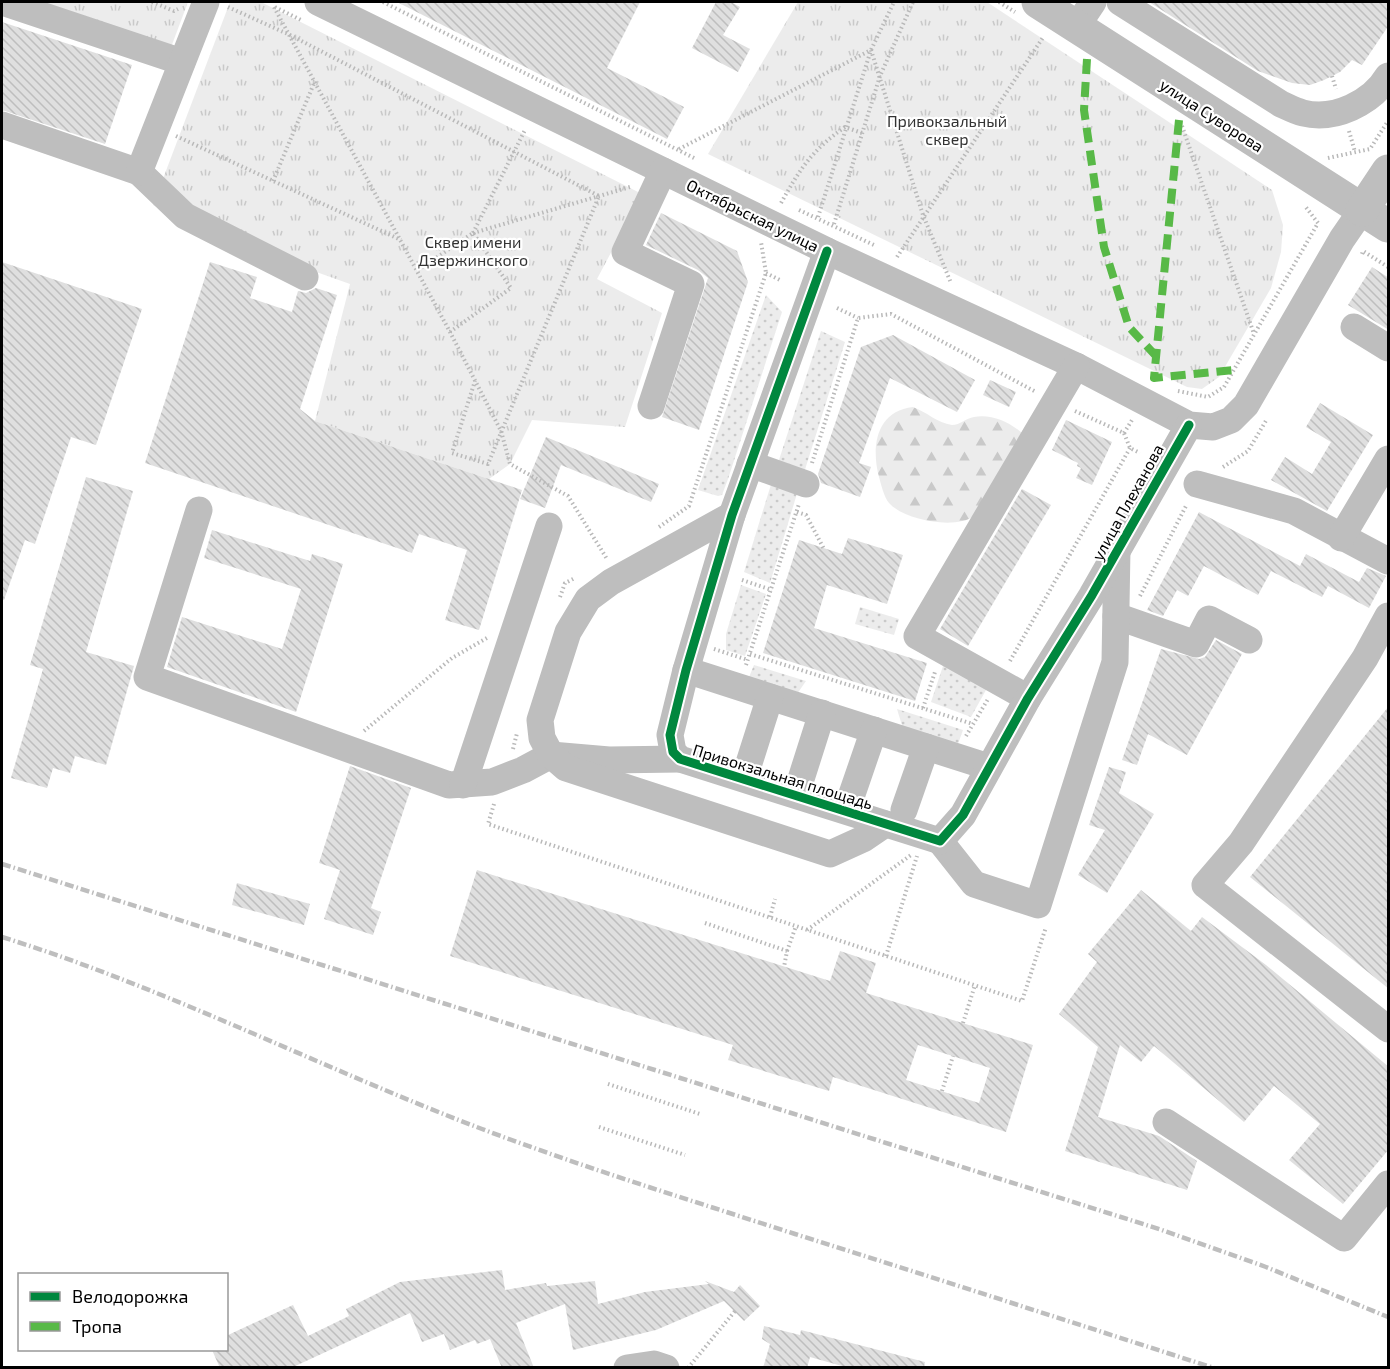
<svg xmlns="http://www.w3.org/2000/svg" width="1390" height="1369" font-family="'Exo 2',sans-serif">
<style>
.grass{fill:url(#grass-dots)}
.forest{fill:url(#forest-firs)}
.park{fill:url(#park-tufts)}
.building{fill:url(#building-back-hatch);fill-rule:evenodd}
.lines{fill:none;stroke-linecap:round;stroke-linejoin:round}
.path{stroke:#b9b9b9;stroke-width:4;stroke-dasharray:1.5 3;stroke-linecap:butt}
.minor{stroke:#bebebe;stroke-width:27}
.major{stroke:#bebebe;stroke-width:33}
.rail{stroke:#bebebe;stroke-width:4.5;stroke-dasharray:9 3 1.5 3;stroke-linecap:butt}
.quiet{stroke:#58b947;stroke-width:8;stroke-dasharray:15 8;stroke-linecap:butt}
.cycleway-casing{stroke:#fff;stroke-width:13}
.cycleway{stroke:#00873e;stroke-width:9}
.labels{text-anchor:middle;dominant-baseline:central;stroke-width:4.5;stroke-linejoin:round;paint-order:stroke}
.street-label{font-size:16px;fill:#000;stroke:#fff}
.park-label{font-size:16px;fill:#333;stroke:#fff}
</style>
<defs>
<pattern id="grass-dots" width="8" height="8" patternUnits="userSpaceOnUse" patternTransform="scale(1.5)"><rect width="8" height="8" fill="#ececec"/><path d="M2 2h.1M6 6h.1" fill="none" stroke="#c9c9c9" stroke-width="1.8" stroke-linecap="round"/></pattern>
<pattern id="forest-firs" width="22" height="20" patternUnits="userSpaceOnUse" patternTransform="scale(1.5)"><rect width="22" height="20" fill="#ececec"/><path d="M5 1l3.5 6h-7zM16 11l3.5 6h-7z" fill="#c9c9c9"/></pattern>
<pattern id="park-tufts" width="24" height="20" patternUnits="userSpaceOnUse" patternTransform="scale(1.5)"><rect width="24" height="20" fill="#ececec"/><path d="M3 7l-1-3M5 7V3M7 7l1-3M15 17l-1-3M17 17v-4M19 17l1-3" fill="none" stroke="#c9c9c9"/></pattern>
<pattern id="building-back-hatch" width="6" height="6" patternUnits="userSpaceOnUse" patternTransform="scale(1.5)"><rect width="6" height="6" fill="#dfdfdf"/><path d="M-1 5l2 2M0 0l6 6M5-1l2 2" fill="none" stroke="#bebebe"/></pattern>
</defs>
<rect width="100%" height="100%" fill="#fff"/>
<g class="grass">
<polygon points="766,295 782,312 728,479 722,495 718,496 698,490"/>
<polygon points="821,331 845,342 803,476 777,466"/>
<polygon points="773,478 799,487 770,583 744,572"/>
<polygon points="741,585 766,594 745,656 726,650 726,634"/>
<polygon points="860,607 899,619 894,635 855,624"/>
<polygon points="946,657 991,681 971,717 931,702"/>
<polygon points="754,665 806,681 795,697 747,682"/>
<polygon points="897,709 963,730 958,744 904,732"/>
</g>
<path class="forest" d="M913 407C927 412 937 423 952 425 960 425 966 418 974 417 992 414 1009 422 1022 433 1013 449 986 508 974 516 955 530 904 520 889 503 884 497 881 484 879 477 871 447 876 411 913 407Z"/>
<g class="park">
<polygon points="32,2 188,2 170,50"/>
<polygon points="230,2 261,2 642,194 597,279 662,313 625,427 532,420 510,464 489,479 315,421 350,284 207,233 153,205"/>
<polygon points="798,2 987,2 1272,190 1283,225 1281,252 1271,288 1219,377 1202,389 1187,387 708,154"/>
</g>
<g class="building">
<polygon points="397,2 640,2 607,68 684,107 667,139"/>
<polygon points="716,2 731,2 740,7 723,35 750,49 738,72 692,48"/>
<polygon points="1149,2 1389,2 1389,25 1362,65 1352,60 1340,72 1324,80 1310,85 1292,83 1258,71"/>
<polygon points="2,22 132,65 105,144 2,110"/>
<polygon points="661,213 737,251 748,282 699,430 662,417 708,278 698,270 646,245"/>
<polygon points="2,262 142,309 96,445 71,437 35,544 25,540 4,600 2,600"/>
<polygon points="210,262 257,277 250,298 292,312 298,291 306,293 316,288 337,295 300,409 315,421 522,490 479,630 445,620 467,550 419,534 412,553 145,463"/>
<polygon points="1372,267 1389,278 1389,330 1348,305"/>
<polygon points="893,335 975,380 957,412 890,378 859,463 871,467 860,497 821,483 818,474 861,347"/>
<polygon points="990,380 1016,392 1009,407 983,395"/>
<polygon points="1320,403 1373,435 1327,511 1271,480 1285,457 1312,474 1331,442 1306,427"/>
<polygon points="1066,420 1112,442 1092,485 1076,478 1081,468 1077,466 1078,463 1052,450"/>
<polygon points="546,437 659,484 651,502 561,465 545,508 520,499"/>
<polygon points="86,477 133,491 86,652 134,666 106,765 75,756 70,773 53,768 47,788 11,778 43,669 30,665"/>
<polygon points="1022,489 1051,505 968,646 940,629"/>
<polygon points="1199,512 1300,566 1306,554 1359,582 1367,568 1386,576 1369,608 1328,586 1322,597 1271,571 1258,595 1204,566 1188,596 1177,590 1163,616 1147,610"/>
<polygon points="212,530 310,561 312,554 343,564 296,712 167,667 182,617 282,649 301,589 204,558"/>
<polygon points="848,538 903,555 887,604 827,585 814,628 927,663 915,701 763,653 799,540 842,554"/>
<polygon points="1216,640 1242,654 1187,755 1148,734 1137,765 1122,760 1161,649 1199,659 1205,657"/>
<polygon points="1389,706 1389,989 1250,877"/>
<polygon points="350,766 411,788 371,908 381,912 373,935 324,919 340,870 319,863"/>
<polygon points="1109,767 1126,772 1119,793 1154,814 1107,893 1078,875 1105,830 1089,825"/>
<path d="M477 870 830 981 840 951 876 963 866 993 1033 1045 1006 1132 833 1077 829 1091 728 1060 733 1045 450 956ZM918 1045 990 1068 979 1103 906 1080Z"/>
<polygon points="237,883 310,904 304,925 232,905"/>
<polygon points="1141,890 1191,931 1202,917 1266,965 1389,1067 1389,1149 1343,1204 1289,1160 1320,1124 1274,1086 1244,1122 1154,1046 1141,1062 1120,1045 1098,1117 1159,1136 1197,1161 1187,1190 1065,1151 1098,1047 1059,1014 1097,962 1088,954"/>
<polygon points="502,1270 505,1290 546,1283 547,1286 595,1281 598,1304 645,1292 709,1284 705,1281 734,1292 740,1285 760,1306 744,1321 724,1301 656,1330 573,1350 565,1304 516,1323 534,1368 502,1368 490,1339 477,1344 475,1340 450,1350 444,1334 422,1342 410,1313 291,1368 220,1368 212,1350 226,1350 226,1336 293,1305 308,1336 349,1316 346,1309 400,1282"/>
<polygon points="764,1326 800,1335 801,1330 925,1362 924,1368 849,1368 810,1357 807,1368 763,1368 770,1344 762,1339"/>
</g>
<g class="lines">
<g class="path">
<polyline points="152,2 174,11 178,9"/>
<polyline points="383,2 696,159"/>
<polyline points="999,2 1015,12"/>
<polyline points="228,7 290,35 599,196 488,464 452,453 475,381"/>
<polyline points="274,7 450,332 501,431 510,464 568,496 607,559"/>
<polyline points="275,7 303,21"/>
<polyline points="1332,76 1336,89"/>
<polyline points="1182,126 1254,334"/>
<polyline points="1349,131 1355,152"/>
<polyline points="176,136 401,240"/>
<polyline points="679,149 871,50 923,215 951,283"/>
<polyline points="1328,158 1370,149 1388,121"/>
<polyline points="273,181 315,81"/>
<path d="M781 203C800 169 812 150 845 127L862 133"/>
<polyline points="799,210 874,245"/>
<polyline points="818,217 871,50 894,2"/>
<polyline points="834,224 880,76 913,2"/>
<polyline points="473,233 630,187"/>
<polyline points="473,233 525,130"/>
<polyline points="1362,254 1363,251 1388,267"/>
<polyline points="897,257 1044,36"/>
<polyline points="418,270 473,233 511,288 450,332"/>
<polyline points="766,273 782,281"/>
<polyline points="837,308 858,318"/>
<polyline points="1178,391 1208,397 1224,387 1318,223 1305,206"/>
<polyline points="1075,411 1124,433 1130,448 1140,453"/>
<polyline points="1124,433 1132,420"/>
<polyline points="812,463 858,318 891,314 1036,392"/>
<polyline points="1223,467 1248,451 1267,419"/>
<polyline points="797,512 806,515 824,549"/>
<polyline points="659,527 689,506 766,273 761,242"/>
<polyline points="742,580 772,590"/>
<polyline points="1140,596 1187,504"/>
<polyline points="560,597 565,583 575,578"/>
<polyline points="714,649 748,660"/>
<polyline points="750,654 973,724"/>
<polyline points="1010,661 1130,448"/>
<polyline points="746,665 799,504"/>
<polyline points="923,708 935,672"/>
<polyline points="364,731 452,658 487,638"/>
<polyline points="966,736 988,699"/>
<polyline points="513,749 517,733"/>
<polyline points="494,804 488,824 1022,1001 1046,927"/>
<polyline points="770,917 775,899"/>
<polyline points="705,923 787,951 784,967"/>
<polyline points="807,930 911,855"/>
<polyline points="787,951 796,926"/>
<polyline points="886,956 917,856"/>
<polyline points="963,1023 975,985"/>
<polyline points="608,1084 700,1114"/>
<polyline points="942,1091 953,1056"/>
<polyline points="599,1127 685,1155"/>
<polyline points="688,1368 735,1311"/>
</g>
<g class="minor">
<polyline points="2,2 182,62"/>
<polyline points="318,2 827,251 1076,366 1189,425 1213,427 1231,420 1246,405 1342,239 1362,210"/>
<path d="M1120 2 1281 104C1288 107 1295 111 1303 113 1334 121 1372 103 1388 76"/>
<polyline points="1077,26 1093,2"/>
<polyline points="2,125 139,172 185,216 305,277"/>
<polyline points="139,172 206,2"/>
<polyline points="827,251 732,515 686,670 670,735 673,752 680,759 940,841"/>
<polyline points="1354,327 1388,348"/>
<polyline points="651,406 691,284 625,252 663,171"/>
<polyline points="750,464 806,484"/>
<polyline points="1197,484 1294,511 1388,561"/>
<polyline points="199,510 147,677 449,785 492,782 523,770 551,755 609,760 680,759"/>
<polyline points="732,515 611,582 588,599 568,632 540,720 542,738 551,755 566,768 830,854 863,839 885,824"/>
<polyline points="1341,538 1388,459"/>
<polyline points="1116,616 1196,644 1209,619 1249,640"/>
<polyline points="1388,616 1365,658 1241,843 1205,885 1388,1029"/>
<polyline points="686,670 989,767"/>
<polyline points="1028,698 917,636 1076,366"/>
<polyline points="749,763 770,697"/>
<polyline points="801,779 822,713"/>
<polyline points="463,785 549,526"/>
<polyline points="852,794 874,730"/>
<polyline points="904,810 926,747"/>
<polyline points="940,841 974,884 1038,905 1115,662 1117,549"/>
<polyline points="940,841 963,815 1028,698 1092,595 1189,425"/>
<polyline points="1166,1122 1344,1238 1388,1184"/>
<polyline points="627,1368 654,1364 666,1368"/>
</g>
<g class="major">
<polyline points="1038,2 1388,226"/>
<polyline points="1362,210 1388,171"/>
</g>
<g class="rail">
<polyline points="2,864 1162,1230 1266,1267 1388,1317"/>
<path d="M2 937C166 988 321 1068 482 1129 585 1168 690 1200 795 1234 935 1278 1074 1323 1214 1368"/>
</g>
<g class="quiet">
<polyline points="1087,59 1084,110 1104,247 1129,327 1156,356"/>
<polyline points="1179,120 1154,378 1233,370"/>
</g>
<defs>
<polyline id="cycleway" points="827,251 732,515 686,670 670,735 673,752 680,759 940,841 963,815 1028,698 1092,595 1189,425"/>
</defs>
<use href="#cycleway" class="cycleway-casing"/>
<use href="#cycleway" class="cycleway"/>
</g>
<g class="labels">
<g class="street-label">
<text transform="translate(1212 115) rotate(33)">улица Суворова</text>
<text transform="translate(753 215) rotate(26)">Октябрьская улица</text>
<text transform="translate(1127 502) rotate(-61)">улица Плеханова</text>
<text transform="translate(783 776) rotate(17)">Привокзальная площадь</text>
</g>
<g class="park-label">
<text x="947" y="120">Привокзальный<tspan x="947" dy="18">сквер</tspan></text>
<text x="473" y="241">Сквер имени<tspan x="473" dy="18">Дзержинского</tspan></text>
</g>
</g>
<rect width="1390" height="1369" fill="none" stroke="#000000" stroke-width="6"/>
<rect x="18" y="1273" width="210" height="78" fill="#ffffff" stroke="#999999" stroke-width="1.5"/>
<rect x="30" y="1292" width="30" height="9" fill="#00873e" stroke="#999999" stroke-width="1.5"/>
<text x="72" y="1303" font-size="18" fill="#000000">Велодорожка</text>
<rect x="30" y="1322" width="30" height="9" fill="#58b947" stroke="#999999" stroke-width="1.5"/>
<text x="72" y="1333" font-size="18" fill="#000000">Тропа</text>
</svg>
